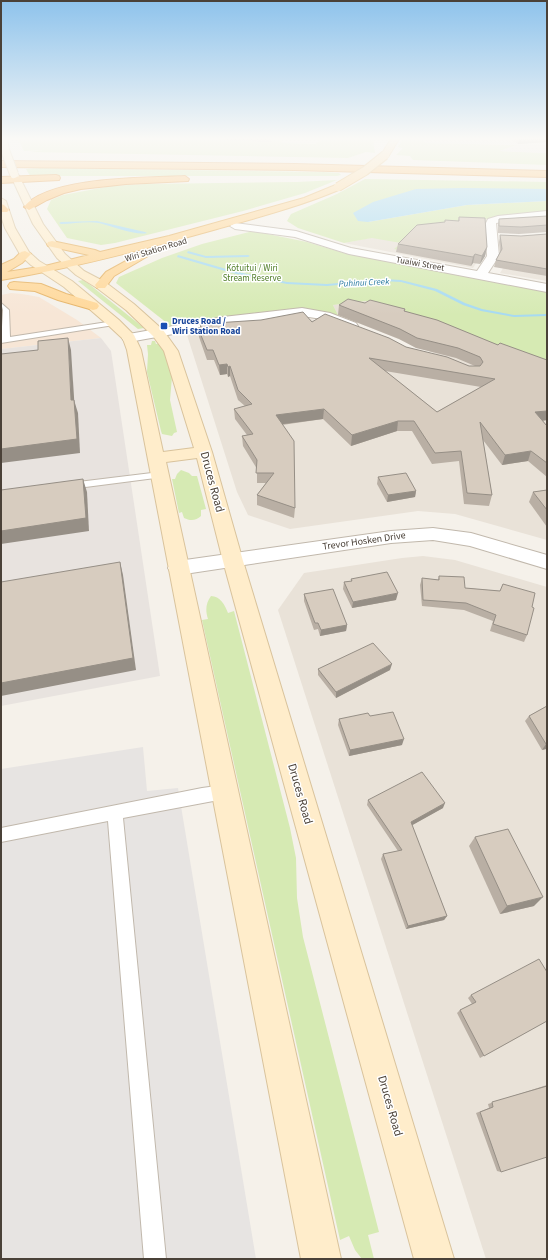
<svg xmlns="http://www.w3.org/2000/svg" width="548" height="1260" font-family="'Source Sans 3',sans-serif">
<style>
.residential{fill:#e9e2d8}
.commercial{fill:#f7e6d6}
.industrial{fill:#e8e3df}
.green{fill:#d6eab3}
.parking{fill:#e7e4e2}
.water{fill:#a7daf2}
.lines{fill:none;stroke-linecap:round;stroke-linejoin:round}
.stream{fill:#a7daf2;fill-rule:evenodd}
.lane-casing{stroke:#c1b8ac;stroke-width:2}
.street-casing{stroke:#c1b8ac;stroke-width:2}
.secondary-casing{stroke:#d9c39c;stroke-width:2}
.primary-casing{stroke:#e6b467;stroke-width:2}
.highway-casing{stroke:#e09339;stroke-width:2}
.lane{fill:#fff;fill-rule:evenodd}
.street{fill:#fff;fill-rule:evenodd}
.secondary{fill:#ffedcb;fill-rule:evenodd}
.primary{fill:#ffd89a;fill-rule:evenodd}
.highway{fill:#ffc06c;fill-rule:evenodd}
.secondary-bridge-casing{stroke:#d9c39c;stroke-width:10;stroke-linecap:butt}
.primary-bridge-casing{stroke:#e6b467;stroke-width:10;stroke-linecap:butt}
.secondary-bridge{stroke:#ffedcb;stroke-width:8}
.primary-bridge{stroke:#ffd89a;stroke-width:8}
.wall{fill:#b9afa4;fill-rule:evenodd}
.shaded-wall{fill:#968f86}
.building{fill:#d7ccbf;stroke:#968f86;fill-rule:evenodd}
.transit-dot{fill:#1a4fb4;stroke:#fff;stroke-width:1.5}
.labels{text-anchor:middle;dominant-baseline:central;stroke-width:3;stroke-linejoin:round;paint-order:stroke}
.far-street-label{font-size:9px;fill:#4a4138;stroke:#fff}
.far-park-label{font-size:9px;fill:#517e29;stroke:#fff}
.far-water-label{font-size:9px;font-style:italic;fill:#2a7aa0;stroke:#fff}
.far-transit-label{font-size:9px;font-weight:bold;fill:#164399;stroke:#fff;text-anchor:start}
.street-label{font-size:10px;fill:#4a4138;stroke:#fff}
.near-street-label{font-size:12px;fill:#4a4138;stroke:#fff}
</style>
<rect width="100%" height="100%" fill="#f5f1ea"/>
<g class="residential">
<polygon points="434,230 481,256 473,268 344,243 385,235"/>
<polygon points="547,250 547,281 500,273 508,260"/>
<polygon points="366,301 547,366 547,540 455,514 418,511 290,529 248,515 237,492 187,335 228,327 306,318 319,321 474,369 338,315 333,305"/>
<polygon points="423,556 455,560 547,587 547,1259 486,1259 278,610 304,573 402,558"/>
</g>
<polygon class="commercial" points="11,293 22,294 39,297 77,320 101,338 1,349 1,295"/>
<polygon class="industrial" points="101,338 111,351 160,676 1,706 1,349"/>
<g class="green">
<polygon points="18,139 202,139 271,142 272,139 280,140 283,143 315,144 323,139 373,139 375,153 366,152 348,158 30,152 43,150 24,151"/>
<polygon points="403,139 424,139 425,143 518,145 501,151 547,153 547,165 413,160 410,156 396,155 403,148 398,147"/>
<polygon points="40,168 324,172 339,173 341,175 337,176 30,176 26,169"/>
<polygon points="365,179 547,182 547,189 416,189 368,222 467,205 547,201 547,213 478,220 399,250 394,249 401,243 372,238 344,243 298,228 287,221 291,214 337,194"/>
<polygon points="337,180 305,193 243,211 115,243 101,245 67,238 47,209 51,200 63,195 111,186 146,184 297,182"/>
<polygon points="253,231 307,242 347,254 547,290 547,366 366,301 333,305 338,315 323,312 172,327 116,283 119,277 162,258 202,244"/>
<polygon points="83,280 89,284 144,328 138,329 78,281"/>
<polygon points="152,341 155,341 156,344 160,343 165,353 172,377 170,400 177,432 174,433 172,436 162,434 161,431 147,372 148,354 147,345 151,345"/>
<path d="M181 470 189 473 192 476H197L206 509 201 510V516C196 521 190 521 184 518L182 512 179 513 172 479H175L177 474Z"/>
<path d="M211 596C220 596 225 605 228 613L234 611 290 828 296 858 297 898 303 937 379 1232 368 1235 374 1259H362L355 1250 349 1236 340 1240 202 620 208 619C205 610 206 603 211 596Z"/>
</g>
<g class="parking">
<polygon points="424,139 511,139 547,142 547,153 499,151 517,145 425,143"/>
<polygon points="143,747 147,791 178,788 256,1259 1,1259 1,769"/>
</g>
<polygon class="water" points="462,188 547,189 547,201 467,205 368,222 358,221 353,213 373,202 416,189"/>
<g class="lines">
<g class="stream">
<path d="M97 221 145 232 147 233C137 236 111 226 99 223 87 221 73 224 61 224L59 223 61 222Z"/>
<polygon points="188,251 206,256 248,255 250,256 248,257 206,258 187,253"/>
<polygon points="178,255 233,271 287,282 327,284 382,279 401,280 437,289 465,303 482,309 514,315 547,314 547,316 514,317 481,311 463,305 435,291 401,282 382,281 327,286 287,284 232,273 177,257"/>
</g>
<defs>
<g id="lane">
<polygon points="1,303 9,310 10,337 114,321 118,323 114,325 1,343 3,310"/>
<polygon points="160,472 163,473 165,475 163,477 70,489 65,486 70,483"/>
<polygon points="224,785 229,787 231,792 229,797 224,799 123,818 166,1259 144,1259 108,821 1,842 1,828 202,788"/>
</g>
<g id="street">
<polygon points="547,211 547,217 496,223 499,256 488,273 547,284 547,292 349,254 295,237 235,229 230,226 235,223 296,231 351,248 477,271 487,256 485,225 488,219 498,216"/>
<polygon points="302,308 330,313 356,323 358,326 356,329 351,330 322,319 302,316 223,325 129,342 124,341 122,338 124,335 129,334 223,317"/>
<polygon points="433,528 471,533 547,555 547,569 470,546 433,540 391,543 178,575 171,573 168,568 171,563 178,561 391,531"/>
</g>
<g id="secondary">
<polygon points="1,139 7,139 9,150 8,152 5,152 1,150"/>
<polygon points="14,171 18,174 43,224 65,254 84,271 105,282 134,304 163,330 178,351 212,452 243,561 454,1259 414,1259 223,561 197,458 166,462 341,1259 301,1259 127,350 123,339 109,326 64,287 31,265 21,256 5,228 1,216 1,198 6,201 15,228 29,252 39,261 72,281 119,320 134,335 141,350 163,452 194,448 164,351 153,336 126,310 97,288 76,275 57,258 33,224 10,174"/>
</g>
<g id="primary">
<polygon points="391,139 399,139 388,157 382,157 381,155"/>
<path d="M338 184 341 185 343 187 341 189C301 206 259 217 217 229 146 249 74 268 1 280V265L14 259 21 252 25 251 31 254 22 263 7 272 45 266 89 255 48 246 47 244 48 242 52 241 95 250 100 252 169 236 304 198Z"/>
<polygon points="144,251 150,254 148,256 114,276 105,288 97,288 95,285 106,272"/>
<polygon points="14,282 41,284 66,294 97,303 99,306 97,309 93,310 58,300 35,291 10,289 8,286 10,283"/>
</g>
<g id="highway">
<polygon points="1,161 295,164 547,171 547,177 295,170 1,167"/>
<polygon points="56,175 59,176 60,178 59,180 1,183 1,177"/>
<path d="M185 176 189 179 188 181 126 184 81 189 64 193 47 200 29 210 24 207C49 176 147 178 185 176Z"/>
<polygon points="1,204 4,205 9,210 7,212 1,212"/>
</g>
</defs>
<use href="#lane" class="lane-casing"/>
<use href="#street" class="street-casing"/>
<use href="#secondary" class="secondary-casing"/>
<use href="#primary" class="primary-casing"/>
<use href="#highway" class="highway-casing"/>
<use href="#lane" class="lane"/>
<use href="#street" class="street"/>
<use href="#secondary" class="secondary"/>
<use href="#primary" class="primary"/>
<use href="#highway" class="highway"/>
<defs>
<polyline id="secondary-bridge" points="5,150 14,174"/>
<polyline id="primary-bridge" points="338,187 365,171 385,155"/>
</defs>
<use href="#secondary-bridge" class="secondary-bridge-casing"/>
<use href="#primary-bridge" class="primary-bridge-casing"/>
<use href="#secondary-bridge" class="secondary-bridge"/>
<use href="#primary-bridge" class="primary-bridge"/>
</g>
<g class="wall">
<polygon points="202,139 272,139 271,142"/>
<polygon points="511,139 547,139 547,142 518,144"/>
<polygon points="547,216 547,232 519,234 498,233 498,225 499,219"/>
<polygon points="459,217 487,247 485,256 480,264 473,263 471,266 396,252 398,244 458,221"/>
<polygon points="547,234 547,276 494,267 496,260 500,252 499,242 500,235 521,236"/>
<path d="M365 303 405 309V311L498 345 547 360V420L543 421 547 426V477L528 461 502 465 483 440 492 495 489 506 464 504 459 461 432 464 412 431H397L351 446 323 419 282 425 295 508 294 518 257 505V495L266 483H257V469L243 446 242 436 247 435 235 419 234 409 245 406 238 400 230 376 228 377 227 374 220 375 214 360H207L199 337 198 328H200V324L312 322 406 347 469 366H475L456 358 416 348 399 339 338 315 339 305ZM385 371 481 387 437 412Z"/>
<polygon points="378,477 416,491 415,497 387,502 377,484"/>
<polygon points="547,490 547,527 529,502 533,492"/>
<polygon points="439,576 465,588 500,591 503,584 532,607 527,635 524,642 490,631 493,621 464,610 422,606 420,585 422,578 438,580"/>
<polygon points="351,579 396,600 352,608 343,589 344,582 351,581"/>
<polygon points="304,594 347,625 346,631 320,636 318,629 314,630 304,601"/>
<polygon points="318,669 390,670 336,698 318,675"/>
<polygon points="547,706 547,752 546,749 542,750 525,721 529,716"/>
<polygon points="370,716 402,745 349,756 338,725 339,719"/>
<polygon points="368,800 443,808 412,825 447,916 444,920 406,929 381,859 383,854 398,851 367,805"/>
<polygon points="475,837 534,906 500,914 469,846"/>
<polygon points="471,995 547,1021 480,1058 457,1013 460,1010 472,1004 468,998"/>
<polygon points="547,1085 501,1172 497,1171 476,1113 489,1108 488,1104"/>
</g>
<g class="shaded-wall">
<polygon points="519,139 547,139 547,142 518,144"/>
<polygon points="487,247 485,256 480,264 482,256"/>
<polygon points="475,254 473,263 471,266 473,257"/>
<polygon points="68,338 71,350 75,413 71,400"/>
<polygon points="227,364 227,374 220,375 219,365"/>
<polygon points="230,366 230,376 228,377 228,367"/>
<polygon points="74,400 78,413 80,453 1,463 1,449"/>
<polygon points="324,409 323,419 276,425 276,415"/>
<polygon points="547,411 547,420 531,422 535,412"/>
<polygon points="398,421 397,431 351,446 352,435"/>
<polygon points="531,451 528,461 502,465 505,455"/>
<polygon points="83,479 87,492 89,531 1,544 1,531"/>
<polygon points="416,491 415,497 387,502 388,495"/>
<polygon points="120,562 123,575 136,670 1,696 1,683"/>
<polygon points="398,593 396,600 352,608 353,602"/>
<polygon points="347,625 346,631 320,636 321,630"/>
<polygon points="392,664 390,670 336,698 336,692"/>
<polygon points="404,739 402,745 349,756 350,750"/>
<polygon points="546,744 547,744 547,747 546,749 542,750"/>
<polygon points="445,803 443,808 409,827 411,822"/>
<polygon points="543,897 534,906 500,914 507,906"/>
<polygon points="447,916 444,920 406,929 408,926"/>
</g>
<g class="building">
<polygon points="547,216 547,225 521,227 499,226 499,219"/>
<polygon points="459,217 485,218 487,247 482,256 475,254 473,257 398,244 417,225 445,222 445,220 459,221"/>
<polygon points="547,234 547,269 496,260 502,249 500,235 521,236"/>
<path d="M348 299 365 303 370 300 405 309 404 311 437 320 498 345 500 343 547 360V411L535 412 547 426V463L531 451 505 455 480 422 492 495 467 493 461 451 435 453 414 421H398L352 435 324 409 276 415 294 441 295 508 257 495 274 473H256L257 460 242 436 253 434 234 409 252 404 238 390 230 366 228 367 227 364 219 365 213 350H207L198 328 201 327 200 324 261 320 303 312 312 322 325 314 389 338 406 347 447 357 469 366H480L483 362 480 357 458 348 417 338 400 329 339 305ZM369 358 495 379 437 412Z"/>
<polygon points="68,338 71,400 74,400 77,439 1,449 1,354 38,350 38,341"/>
<polygon points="406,473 416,491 388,495 378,477"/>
<polygon points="83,479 86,518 1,531 1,490"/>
<polygon points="547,490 547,510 533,492"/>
<polygon points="120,562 133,658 1,683 1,582"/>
<polygon points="387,572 398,593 353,602 344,582 352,581 351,579"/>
<polygon points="439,576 464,577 465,588 500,591 503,584 535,593 532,607 534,608 527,635 493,624 496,615 466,603 423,600 422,578 439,580"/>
<polygon points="333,589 347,625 321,630 318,623 315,623 304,594"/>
<polygon points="373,643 392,664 336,692 318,669"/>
<polygon points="547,706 547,744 546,744 529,716"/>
<polygon points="393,712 404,739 350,750 339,719 368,713 370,716"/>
<polygon points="422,772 445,803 411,822 447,916 408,926 383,854 402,850 368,800"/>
<polygon points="508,829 543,897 507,906 475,837"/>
<polygon points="539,959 547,972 547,1021 484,1056 460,1010 476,1002 471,995"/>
<polygon points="547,1086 547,1157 501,1172 480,1112 493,1107 492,1102"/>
</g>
<linearGradient id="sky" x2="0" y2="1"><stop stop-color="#8ec3ec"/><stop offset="0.44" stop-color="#faf9f6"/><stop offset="1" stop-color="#faf9f6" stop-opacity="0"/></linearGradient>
<rect width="548" height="315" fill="url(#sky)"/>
<rect class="transit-dot" x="160" y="322" width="8" height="8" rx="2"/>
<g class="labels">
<g class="far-street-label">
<text transform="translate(156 250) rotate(-17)">Wiri Station Road</text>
<text transform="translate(420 264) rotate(10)">Tuaiwi Street</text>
</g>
<g class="far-park-label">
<text x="252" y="268">Kōtuitui / Wiri<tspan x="252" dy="10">Stream Reserve</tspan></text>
</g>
<g class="far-water-label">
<text transform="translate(364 283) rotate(-3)">Puhinui Creek</text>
</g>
<g class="far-transit-label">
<text x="172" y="321">Druces Road /<tspan x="172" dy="10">Wiri Station Road</tspan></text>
</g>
<g class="street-label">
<text transform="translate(364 541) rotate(-8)">Trevor Hosken Drive</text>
</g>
<g class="near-street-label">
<text transform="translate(212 482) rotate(75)">Druces Road</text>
<text transform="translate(300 794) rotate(74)">Druces Road</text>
<text transform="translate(390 1106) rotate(74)">Druces Road</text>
</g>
</g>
<rect width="548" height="1260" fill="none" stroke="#4a4138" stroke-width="4"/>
</svg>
